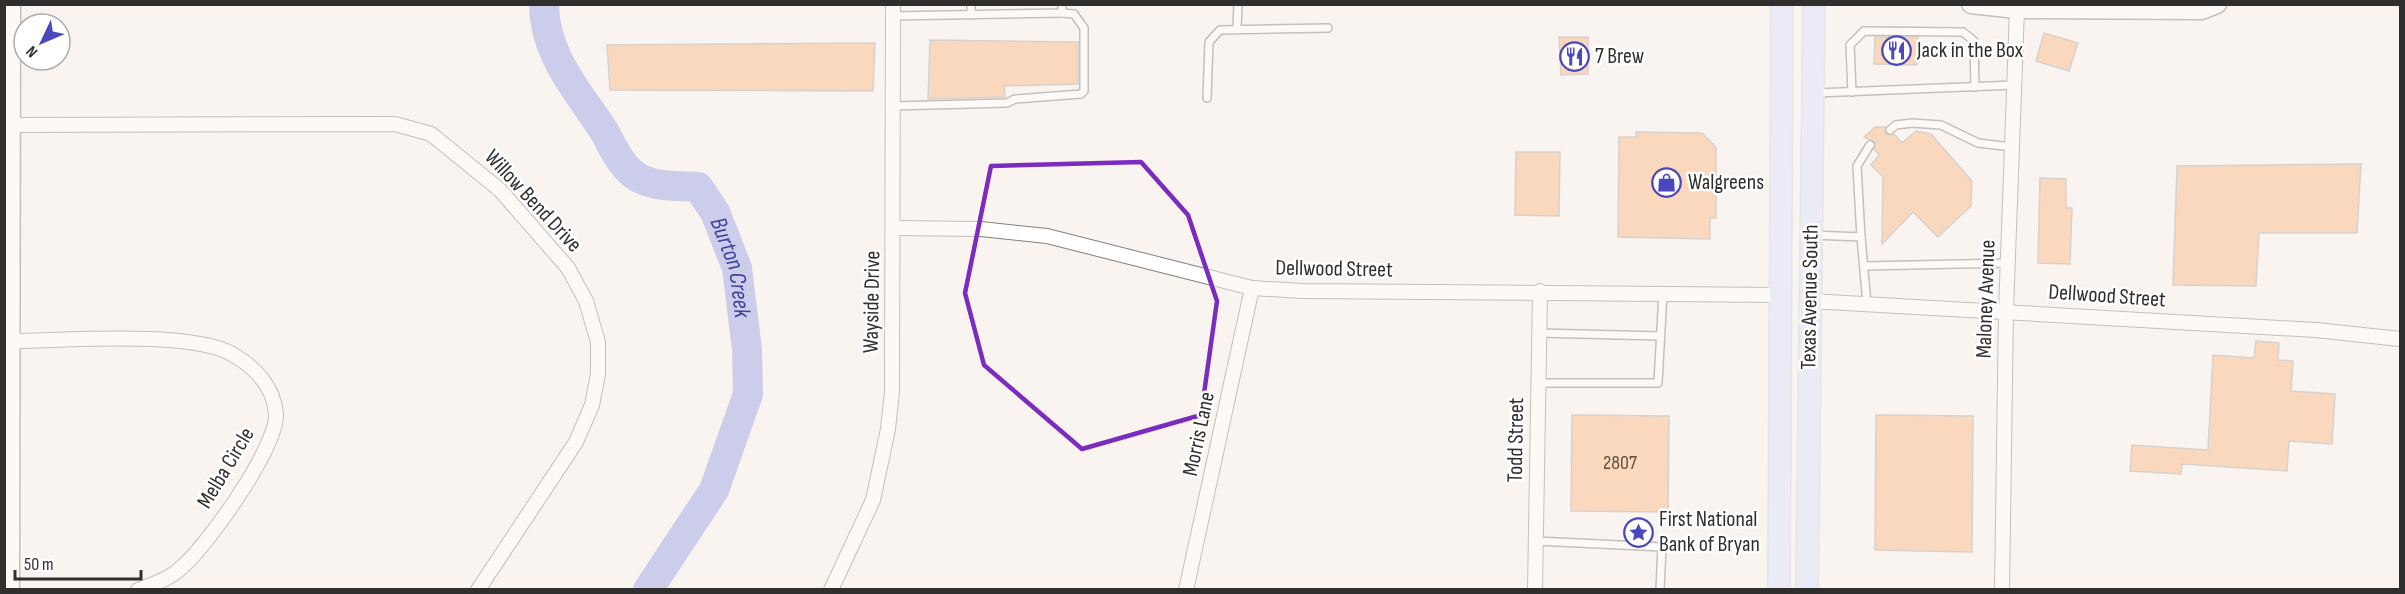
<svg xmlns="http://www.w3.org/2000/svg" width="2405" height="594" font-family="'Sofia Sans Condensed',sans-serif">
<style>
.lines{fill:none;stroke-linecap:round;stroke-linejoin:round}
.river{stroke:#959ee3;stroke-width:30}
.building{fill:#f8b682;stroke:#aea9a5;stroke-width:1.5}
.lane-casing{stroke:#85807d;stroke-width:10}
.street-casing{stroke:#85807d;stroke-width:16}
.secondary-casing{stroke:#85807d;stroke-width:21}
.primary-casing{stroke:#d2d1d1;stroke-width:24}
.lane{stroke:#fff;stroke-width:7}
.street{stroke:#fff;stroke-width:14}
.secondary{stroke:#fff;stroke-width:18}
.primary{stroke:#d9ddfe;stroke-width:21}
.marked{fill:none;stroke:#7b2cbf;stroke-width:4.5;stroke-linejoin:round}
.labels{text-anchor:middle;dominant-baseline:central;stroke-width:5;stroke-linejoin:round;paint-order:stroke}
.number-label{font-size:20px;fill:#635142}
.poi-label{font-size:22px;fill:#312f2d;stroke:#fff;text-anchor:start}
.street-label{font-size:22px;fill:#312f2d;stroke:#fff}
.water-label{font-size:24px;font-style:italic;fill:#424497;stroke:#fff}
</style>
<rect width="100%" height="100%" fill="#faf4f0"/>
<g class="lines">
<path class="river" id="s1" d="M544 4C544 55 578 91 604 131 613 147 622 169 639 178 655 187 681 186 698 187L715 212 737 268 747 350 748 394 714 490 648 590"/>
</g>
<g class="building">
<polygon points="2044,33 2078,43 2069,71 2036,61"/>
<polygon points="1559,37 1588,37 1588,74 1561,75"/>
<polygon points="1875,37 1918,37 1917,65 1874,64"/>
<polygon points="930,40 1078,42 1078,84 1004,86 1005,97 928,99"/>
<polygon points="875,43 873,91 610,90 607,45"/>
<polygon points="1875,127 1886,127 1886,134 1894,134 1902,143 1916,131 1931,134 1972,181 1971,206 1938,237 1913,212 1882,244 1883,177 1871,165 1879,155 1874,149 1875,142 1864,137"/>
<polygon points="1636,132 1702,133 1716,147 1716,218 1710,218 1710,239 1618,237 1619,137 1636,137"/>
<polygon points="1516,152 1560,152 1559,216 1515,215"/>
<polygon points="2361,164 2357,233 2259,233 2256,286 2173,285 2177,166"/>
<polygon points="2040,178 2066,179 2066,208 2072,208 2070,264 2038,263"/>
<polygon points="2256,341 2279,343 2278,360 2293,361 2291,391 2335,394 2332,444 2289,441 2287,471 2182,464 2181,474 2130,471 2132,445 2208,450 2213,355 2254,358"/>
<polygon points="1572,415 1669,416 1668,512 1571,511"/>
<polygon points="1876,415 1973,416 1972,552 1875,550"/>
</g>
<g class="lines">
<defs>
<g id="lane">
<polyline points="971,15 971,4"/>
<polyline points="892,16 1062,13 1062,4"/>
<polyline points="1237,28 1238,4"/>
<polyline points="1852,92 1850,45 1864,31 1963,32 1974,41 1975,87"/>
<polyline points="1816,93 2014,85"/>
<polyline points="1207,98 1209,42 1220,30 1328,28"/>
<polyline points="893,106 1007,103 1015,99 1081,94 1084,91 1084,28 1074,14 1062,13"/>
<polyline points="1890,130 1896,125 1912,123 1941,125 1978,143 2012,147"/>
<polyline points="1813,235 1861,237 1867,304"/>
<polyline points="1861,237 1857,166 1870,145"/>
<polyline points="1864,266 2008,263"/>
<polyline points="1539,333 1660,336"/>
<polyline points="1538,383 1658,383 1663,293"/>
<polyline points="1536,541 1662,547 1660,590"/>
</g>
<g id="street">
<polyline points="9,125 395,124 431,134 500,190 568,268 586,301 598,342 598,374 592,405 576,442 478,590"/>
<polyline points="893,228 981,229 1047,236 1252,288 1302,291 1781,295"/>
<polyline points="1810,301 2316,330 2400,339"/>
<path d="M10 341C63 341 188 330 232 354 255 367 274 387 276 414 278 446 208 545 182 567 170 579 153 584 138 590"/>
<polyline points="831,590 873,500 888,429 892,392 893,4"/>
<polyline points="1186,590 1252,288"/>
<polyline points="1535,590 1540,291"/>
<polyline points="2002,590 2006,311 2017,9"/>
</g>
<g id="secondary">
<polyline points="1971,4 2017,9 2202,10 2217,4"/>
<polyline points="10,590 11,4"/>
</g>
<g id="primary">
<polyline points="1779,590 1782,4"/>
<polyline points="1807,590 1814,4"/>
</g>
</defs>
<use href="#lane" class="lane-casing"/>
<use href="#street" class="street-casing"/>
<use href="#secondary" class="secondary-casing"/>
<use href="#primary" class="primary-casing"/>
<use href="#lane" class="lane"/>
<use href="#street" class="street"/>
<use href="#secondary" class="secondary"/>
<use href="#primary" class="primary"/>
</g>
<path d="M0 0H2405V594H0ZM1141 162 1188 215 1217 301 1201 415 1082 449 984 365 965 293 991 166Z" fill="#faf4f0" fill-opacity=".55" fill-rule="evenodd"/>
<path class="marked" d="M1141 162 1188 215 1217 301 1201 415 1082 449 984 365 965 293 991 166Z"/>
<defs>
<symbol id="restaurant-ring" viewBox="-11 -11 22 22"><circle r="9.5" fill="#fff" stroke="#4b48be" stroke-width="1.5"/><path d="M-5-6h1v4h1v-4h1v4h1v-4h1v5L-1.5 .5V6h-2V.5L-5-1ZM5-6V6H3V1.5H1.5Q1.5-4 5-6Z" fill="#4b48be"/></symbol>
<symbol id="shop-ring" viewBox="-11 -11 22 22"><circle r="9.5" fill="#fff" stroke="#4b48be" stroke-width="1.5"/><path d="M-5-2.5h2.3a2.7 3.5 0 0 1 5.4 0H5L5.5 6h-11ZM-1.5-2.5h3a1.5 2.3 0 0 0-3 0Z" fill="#4b48be"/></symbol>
<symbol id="sight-ring" viewBox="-11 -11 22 22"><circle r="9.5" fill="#fff" stroke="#4b48be" stroke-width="1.5"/><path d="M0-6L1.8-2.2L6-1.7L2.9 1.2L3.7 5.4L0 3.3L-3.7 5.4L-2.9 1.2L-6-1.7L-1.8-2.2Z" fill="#4b48be"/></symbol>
</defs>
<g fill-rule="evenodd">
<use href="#restaurant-ring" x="1880" y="34" width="33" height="33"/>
<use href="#restaurant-ring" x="1558" y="40" width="33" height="33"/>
<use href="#shop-ring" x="1650" y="166" width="33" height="33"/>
<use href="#sight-ring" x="1622" y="516" width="33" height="33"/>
</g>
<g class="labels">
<g class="number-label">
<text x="1620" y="463">2807</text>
</g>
<g class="poi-label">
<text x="1917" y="50">Jack in the Box</text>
<text x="1595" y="56">7 Brew</text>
<text x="1688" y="182">Walgreens</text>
<text x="1659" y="519">First National<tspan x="1659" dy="25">Bank of Bryan</tspan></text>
</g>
<g class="street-label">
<text transform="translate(533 201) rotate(47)">Willow Bend Drive</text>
<text transform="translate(1334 269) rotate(1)">Dellwood Street</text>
<text transform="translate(2107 296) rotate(4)">Dellwood Street</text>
<text transform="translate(1810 297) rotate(-89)">Texas Avenue South</text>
<text transform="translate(1986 299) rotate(-88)">Maloney Avenue</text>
<text transform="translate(872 302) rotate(-89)">Wayside Drive</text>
<text transform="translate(1199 434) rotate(-78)">Morris Lane</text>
<text transform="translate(1516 440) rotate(-89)">Todd Street</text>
<text transform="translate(226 468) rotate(-59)">Melba Circle</text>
</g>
<g class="water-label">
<text stroke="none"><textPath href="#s1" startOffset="351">Burton Creek</textPath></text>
</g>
</g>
<rect width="2405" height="594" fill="none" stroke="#312f2d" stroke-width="12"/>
<g transform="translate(42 42) rotate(226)"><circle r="28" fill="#ffffff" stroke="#adacab" stroke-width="1.5"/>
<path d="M0-4.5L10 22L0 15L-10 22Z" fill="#4b48be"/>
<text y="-9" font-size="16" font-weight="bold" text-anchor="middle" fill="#312f2d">N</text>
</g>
<path d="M15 570v9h126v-9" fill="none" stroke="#312f2d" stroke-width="3"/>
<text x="24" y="570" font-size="18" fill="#312f2d" stroke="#ffffff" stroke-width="4.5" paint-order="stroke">50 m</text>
</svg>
